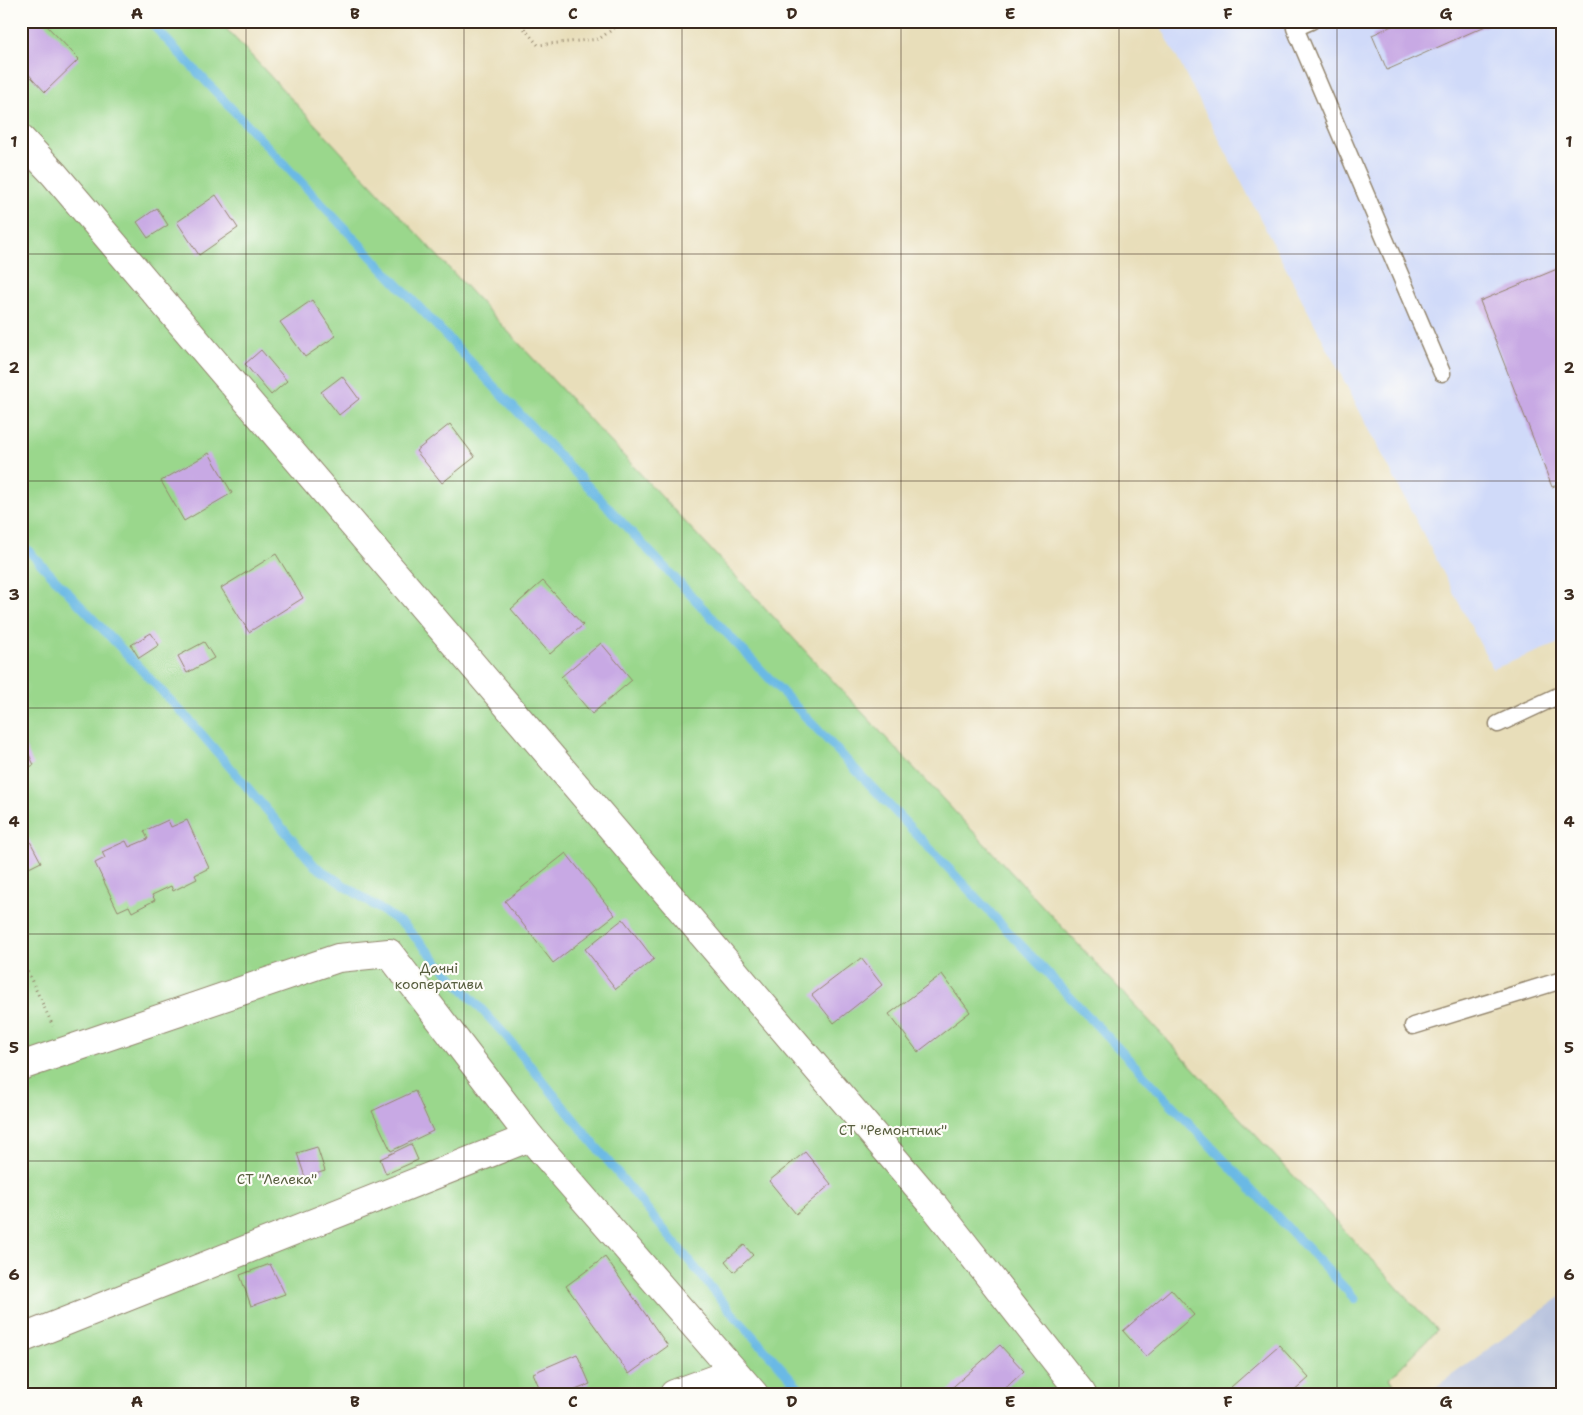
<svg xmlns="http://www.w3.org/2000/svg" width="1583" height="1415" font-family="'Shantell Sans',sans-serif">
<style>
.built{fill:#d0daf9}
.industrial{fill:#bac4de}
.green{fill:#9ad78c;stroke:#6a8055}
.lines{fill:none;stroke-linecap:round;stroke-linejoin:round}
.stream{stroke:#6bb9e5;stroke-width:9}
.building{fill:#c8a9e4}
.service-casing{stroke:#92846c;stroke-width:19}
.minor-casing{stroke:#92846c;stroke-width:30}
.path{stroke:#92846c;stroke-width:3;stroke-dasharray:1 4;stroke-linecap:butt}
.service{stroke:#fff;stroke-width:16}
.minor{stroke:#fff;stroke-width:28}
.grid{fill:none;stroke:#3b2a1e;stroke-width:1;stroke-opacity:0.55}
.labels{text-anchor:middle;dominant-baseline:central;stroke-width:4.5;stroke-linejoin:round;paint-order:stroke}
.park-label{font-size:14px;fill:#585e3f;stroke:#fdfcf7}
.neatline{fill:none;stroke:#3b2a1e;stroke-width:2}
.grid-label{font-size:16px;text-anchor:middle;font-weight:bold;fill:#3b2a1e}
</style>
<rect width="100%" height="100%" fill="#fdfcf7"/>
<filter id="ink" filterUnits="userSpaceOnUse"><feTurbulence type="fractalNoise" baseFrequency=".02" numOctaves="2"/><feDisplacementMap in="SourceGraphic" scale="10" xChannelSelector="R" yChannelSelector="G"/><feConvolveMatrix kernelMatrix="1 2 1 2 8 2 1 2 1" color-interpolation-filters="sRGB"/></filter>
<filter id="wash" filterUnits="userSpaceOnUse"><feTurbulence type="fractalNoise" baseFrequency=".0096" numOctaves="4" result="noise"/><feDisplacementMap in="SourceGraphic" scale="20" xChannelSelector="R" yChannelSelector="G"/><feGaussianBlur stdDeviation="1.12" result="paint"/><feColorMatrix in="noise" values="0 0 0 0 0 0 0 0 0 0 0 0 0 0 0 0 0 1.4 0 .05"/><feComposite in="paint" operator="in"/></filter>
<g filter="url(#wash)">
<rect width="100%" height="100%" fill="#e8deba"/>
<polygon class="built" points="1158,21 1562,21 1562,642 1493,669"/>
<polygon class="industrial" points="1562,1296 1562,1394 1426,1394"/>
<polygon class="green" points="21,21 219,21 1437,1330 1390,1378 1400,1394 21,1394"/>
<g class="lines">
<g class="stream">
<polyline points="149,21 1355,1299"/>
<polyline points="21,543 192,723 315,866 404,925 506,1036 731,1312 805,1394"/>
</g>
</g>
<g id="blocks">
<g class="building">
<polygon points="21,21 42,21 79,59 45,92 21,66"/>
<polygon points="1403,21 1492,21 1492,23 1387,70 1372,35"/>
<polygon points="216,195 238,228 199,255 177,222"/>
<polygon points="157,208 168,225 148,238 137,222"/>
<polygon points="1562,267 1562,483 1552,487 1480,301"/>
<polygon points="312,300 336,336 305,357 280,322"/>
<polygon points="261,350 287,381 271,395 245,364"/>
<polygon points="342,376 359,399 339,415 321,392"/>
<polygon points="450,424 475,457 442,483 416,451"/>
<polygon points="209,453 232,493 184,521 161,481"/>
<polygon points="276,554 303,598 249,632 221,588"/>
<polygon points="543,581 583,625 550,654 511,609"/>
<polygon points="151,633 159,645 139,658 131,645"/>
<polygon points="204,642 214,658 187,673 178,656"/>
<polygon points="601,643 632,680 592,714 561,677"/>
<polygon points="21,738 34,765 21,771"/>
<polygon points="168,820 171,827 187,820 209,868 195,875 197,879 173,891 171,886 152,895 155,900 132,912 129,906 118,911 95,863 105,858 102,852 126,841 129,847 148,839 144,831"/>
<polygon points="25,832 41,862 21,872 21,834"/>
<polygon points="566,853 615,915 553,963 505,901"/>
<polygon points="623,919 654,959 616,989 585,949"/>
<polygon points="861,958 882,985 834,1023 812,995"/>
<polygon points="942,974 970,1012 918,1052 889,1014"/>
<polygon points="415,1091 433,1131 391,1151 372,1111"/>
<polygon points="411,1144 418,1160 386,1174 380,1159"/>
<polygon points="317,1147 325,1171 305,1177 297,1153"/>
<polygon points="805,1152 831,1184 796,1214 769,1181"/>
<polygon points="744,1245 753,1255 734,1272 725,1261"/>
<polygon points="605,1257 668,1346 629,1374 566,1286"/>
<polygon points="270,1264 285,1294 251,1306 240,1275"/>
<polygon points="1171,1289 1194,1315 1146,1357 1123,1331"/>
<polygon points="1000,1345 1024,1371 999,1394 945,1394"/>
<polygon points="1279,1345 1309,1378 1291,1394 1223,1394"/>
<polygon points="577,1354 590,1384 566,1394 542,1394 533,1373"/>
</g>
</g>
</g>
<g filter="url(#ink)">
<use href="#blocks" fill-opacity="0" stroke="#92846c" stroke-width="1"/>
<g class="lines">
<defs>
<g id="service">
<polyline points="1311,21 1295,28 1442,373"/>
<polyline points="1498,724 1562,694"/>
<polyline points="1413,1026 1562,980"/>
</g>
<g id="minor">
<polyline points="21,139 54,174 930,1201 1082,1394"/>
<polyline points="21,1066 338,958 389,953 530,1137 754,1394"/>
<polyline points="21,1339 530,1137"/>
<polyline points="674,1394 734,1372"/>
</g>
</defs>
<use href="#service" class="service-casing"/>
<use href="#minor" class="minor-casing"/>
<g class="path">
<polyline points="518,21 538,45 599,39 624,21"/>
<polyline points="21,958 53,1026"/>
</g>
<use href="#service" class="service"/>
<use href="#minor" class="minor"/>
</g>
</g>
<path class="grid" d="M246 21V1394M464 21V1394M682 21V1394M901 21V1394M1119 21V1394M1337 21V1394M21 254H1562M21 481H1562M21 708H1562M21 934H1562M21 1161H1562"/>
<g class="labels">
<g class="park-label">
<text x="439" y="968">Дачні<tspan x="439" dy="16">кооперативи</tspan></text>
<text x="893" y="1130">СТ "Ремонтник"</text>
<text x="277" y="1179">СТ "Лелека"</text>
</g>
</g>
<rect width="1583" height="1415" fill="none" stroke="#fdfcf7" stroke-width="55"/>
<rect x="28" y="28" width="1528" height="1360" class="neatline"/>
<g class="grid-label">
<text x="137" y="19">A</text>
<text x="355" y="19">B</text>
<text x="573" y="19">C</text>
<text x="792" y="19">D</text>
<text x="1010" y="19">E</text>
<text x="1228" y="19">F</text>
<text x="1446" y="19">G</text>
<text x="14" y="147">1</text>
<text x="1569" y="147">1</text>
<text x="14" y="373">2</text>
<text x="1569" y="373">2</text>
<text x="14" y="600">3</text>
<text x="1569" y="600">3</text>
<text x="14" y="827">4</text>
<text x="1569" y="827">4</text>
<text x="14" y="1053">5</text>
<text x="1569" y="1053">5</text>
<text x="14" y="1280">6</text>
<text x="1569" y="1280">6</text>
<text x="137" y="1407">A</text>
<text x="355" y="1407">B</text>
<text x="573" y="1407">C</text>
<text x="792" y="1407">D</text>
<text x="1010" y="1407">E</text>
<text x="1228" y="1407">F</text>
<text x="1446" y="1407">G</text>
</g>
</svg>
